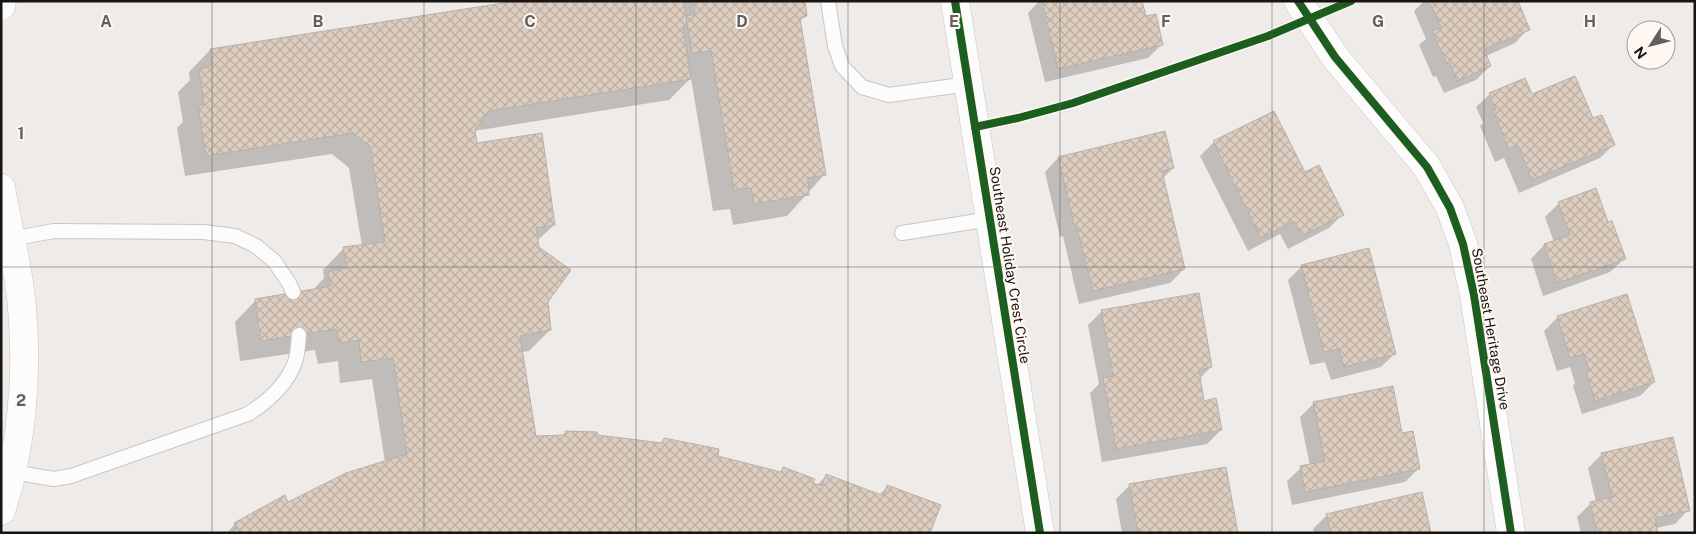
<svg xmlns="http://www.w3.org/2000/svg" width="1696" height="534" font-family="'Public Sans',sans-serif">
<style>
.shadow{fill:#0003}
.building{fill:url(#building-cross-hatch);stroke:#b4b1af}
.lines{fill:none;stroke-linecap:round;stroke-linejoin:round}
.lane-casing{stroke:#c9c6c4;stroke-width:16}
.street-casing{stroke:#c9c6c4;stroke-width:29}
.lane{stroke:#fdfcfc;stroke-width:14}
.street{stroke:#fdfcfc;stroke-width:28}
.cycleway-casing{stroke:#fff8f2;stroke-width:11}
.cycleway{stroke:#1b5e20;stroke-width:8}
.grid{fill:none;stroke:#635f5d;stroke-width:1;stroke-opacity:0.55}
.labels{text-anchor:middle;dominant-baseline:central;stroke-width:4;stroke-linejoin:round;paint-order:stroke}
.street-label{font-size:14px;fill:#171412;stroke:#fff8f2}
.grid-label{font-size:16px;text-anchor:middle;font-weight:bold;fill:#635f5d;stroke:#fff8f2;stroke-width:4;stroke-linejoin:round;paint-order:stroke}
</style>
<defs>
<pattern id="building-cross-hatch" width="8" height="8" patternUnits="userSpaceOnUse" patternTransform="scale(1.25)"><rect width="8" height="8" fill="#ddcdbf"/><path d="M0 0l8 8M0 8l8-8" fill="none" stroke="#bdafa3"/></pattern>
</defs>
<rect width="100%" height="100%" fill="#efebe8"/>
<g class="shadow">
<polygon points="524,1 804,1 806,15 799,22 824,175 787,216 733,225 730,209 713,211 691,78 669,100 474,131 476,144 554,225 537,241 550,330 529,351 521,352 535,437 561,437 565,433 659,444 664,439 717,457 779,473 783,469 817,485 826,476 878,496 887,487 929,533 227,533 235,524 385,462 372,379 340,383 338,361 318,364 315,350 240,361 235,322 256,300 312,291 324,278 323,270 344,248 362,246 349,168 332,154 185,176 177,128 183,122 178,92 190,80 189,72 210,50"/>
<polygon points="1039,1 1141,1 1145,18 1162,44 1148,58 1045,82 1028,13"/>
<polygon points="1424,1 1516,1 1528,29 1515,43 1486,56 1490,66 1476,80 1444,93 1436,76 1433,77 1419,45 1426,39 1414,11"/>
<polygon points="1490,94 1531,96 1593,120 1613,145 1600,158 1519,193 1504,158 1495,162 1480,126 1483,123 1476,107"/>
<polygon points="1273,112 1304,174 1342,215 1329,228 1288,249 1280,234 1248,251 1200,156 1213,143"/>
<polygon points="1058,158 1173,168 1162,179 1184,269 1170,283 1079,304 1063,236 1060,237 1045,172"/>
<polygon points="1559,203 1607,223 1624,259 1610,272 1543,296 1531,259 1544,245 1554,242 1545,217"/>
<polygon points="1302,266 1395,353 1381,367 1331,380 1325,362 1310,365 1288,280"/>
<polygon points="1102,311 1211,367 1199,379 1203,402 1221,430 1207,444 1102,462 1090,393 1099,384 1088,325"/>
<polygon points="1558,317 1654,382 1640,396 1582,414 1573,386 1575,383 1570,367 1557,371 1544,331"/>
<polygon points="1314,403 1401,434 1419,468 1405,482 1292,505 1287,481 1301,468 1310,466 1300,417"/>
<polygon points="1602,454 1688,510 1675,524 1656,528 1657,533 1581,533 1577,517 1591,503 1596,502 1588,468"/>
<polygon points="1130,485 1237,533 1122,533 1116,499"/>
<polygon points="1327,515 1430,533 1314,533 1313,529"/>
</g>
<g class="building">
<polygon points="516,1 683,1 688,26 683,28 691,79 489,111 475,130 477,143 542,133 555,225 536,228 539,247 571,270 548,302 551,330 520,336 536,436 565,435 565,431 597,432 598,435 662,443 664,438 719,449 718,456 781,472 783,467 815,479 813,483 822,486 826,474 884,496 887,485 941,505 930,533 231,533 237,529 234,523 285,495 288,502 346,473 407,454 393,358 361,362 359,340 340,343 336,329 261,341 255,299 331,286 328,272 347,268 343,247 385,242 370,146 353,133 206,156 198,106 204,104 199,70 212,65 210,49"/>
<polygon points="694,1 805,1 807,16 800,18 826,175 808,178 809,195 754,204 751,188 734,190 711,51 692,53 686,16 695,14"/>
<polygon points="1042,1 1142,1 1146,16 1156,14 1163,45 1058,69"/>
<polygon points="1429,1 1518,1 1530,30 1484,49 1491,66 1457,81 1450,63 1447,64 1432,31 1441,27"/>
<polygon points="1575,76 1593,118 1602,115 1615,145 1532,180 1518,145 1509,149 1493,111 1496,110 1489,93 1525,78 1532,94"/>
<polygon points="1274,111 1305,172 1319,165 1344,215 1302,236 1294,221 1261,238 1213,141"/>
<polygon points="1165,131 1174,168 1162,171 1185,269 1093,291 1076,224 1074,224 1058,157"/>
<polygon points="1596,188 1608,222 1612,221 1626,259 1557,283 1544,244 1570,235 1558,202"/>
<polygon points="1369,248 1396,354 1344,367 1339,349 1324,352 1301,265"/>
<polygon points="1199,293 1212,367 1199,370 1204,401 1216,398 1222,430 1116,449 1103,378 1113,376 1101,310"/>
<polygon points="1627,294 1655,382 1595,401 1586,371 1589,370 1584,354 1570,358 1557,316"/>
<polygon points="1393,386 1402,433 1413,431 1420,469 1305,492 1300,466 1325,461 1313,402"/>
<polygon points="1673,437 1690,511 1655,518 1658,533 1597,533 1590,502 1612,497 1601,453"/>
<polygon points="1226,467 1238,533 1138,533 1129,484"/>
<polygon points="1422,492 1431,533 1331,533 1326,514"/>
</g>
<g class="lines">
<defs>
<g id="lane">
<polyline points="828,1 835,46 842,66 862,87 889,95 968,84"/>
<polyline points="902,233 990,219"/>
<polyline points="11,239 54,231 204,232 235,236 256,246 274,261 289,283 293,292"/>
<path d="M12 472 54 479 71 476 248 414C267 402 287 385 295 362 298 354 298 344 299 335"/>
</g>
<g id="street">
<polyline points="955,1 1040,533"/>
<polyline points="1298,1 1335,57 1427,167 1450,208 1463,244 1474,295 1511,533"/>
<polyline points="1,6 2,1"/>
<path d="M1 188C8 228 19 268 22 308 28 374 22 448 1 511"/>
</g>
</defs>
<use href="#lane" class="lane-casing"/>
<use href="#street" class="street-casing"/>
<use href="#lane" class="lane"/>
<use href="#street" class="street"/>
<defs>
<g id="cycleway">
<polyline points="955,1 1040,533"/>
<polyline points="1298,1 1335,57 1427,167 1450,208 1463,244 1474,295 1511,533"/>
<polyline points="975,127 1018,118 1073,103 1268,36 1351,1"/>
</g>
</defs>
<use href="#cycleway" class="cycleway-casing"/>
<use href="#cycleway" class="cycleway"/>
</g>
<path class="grid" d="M212 1V533M424 1V533M636 1V533M848 1V533M1060 1V533M1272 1V533M1484 1V533M1 267H1695"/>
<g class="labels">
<g class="street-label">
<text transform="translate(1010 265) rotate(81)">Southeast Holiday Crest Circle</text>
<text transform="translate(1491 329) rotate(80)">Southeast Heritage Drive</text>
</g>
</g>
<g class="grid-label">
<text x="106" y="27">A</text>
<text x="318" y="27">B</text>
<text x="530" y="27">C</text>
<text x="742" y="27">D</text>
<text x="954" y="27">E</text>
<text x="1166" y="27">F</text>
<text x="1378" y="27">G</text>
<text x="1590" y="27">H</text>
<text x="21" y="139">1</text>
<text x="21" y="406">2</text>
</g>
<rect width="1696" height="534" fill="none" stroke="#171412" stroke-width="5"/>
<g transform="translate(1651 45) rotate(234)"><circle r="24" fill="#fff8f2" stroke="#a29d98"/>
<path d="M0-4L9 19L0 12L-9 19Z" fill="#635f5d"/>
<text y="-8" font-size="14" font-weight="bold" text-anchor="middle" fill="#171412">N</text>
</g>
</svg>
